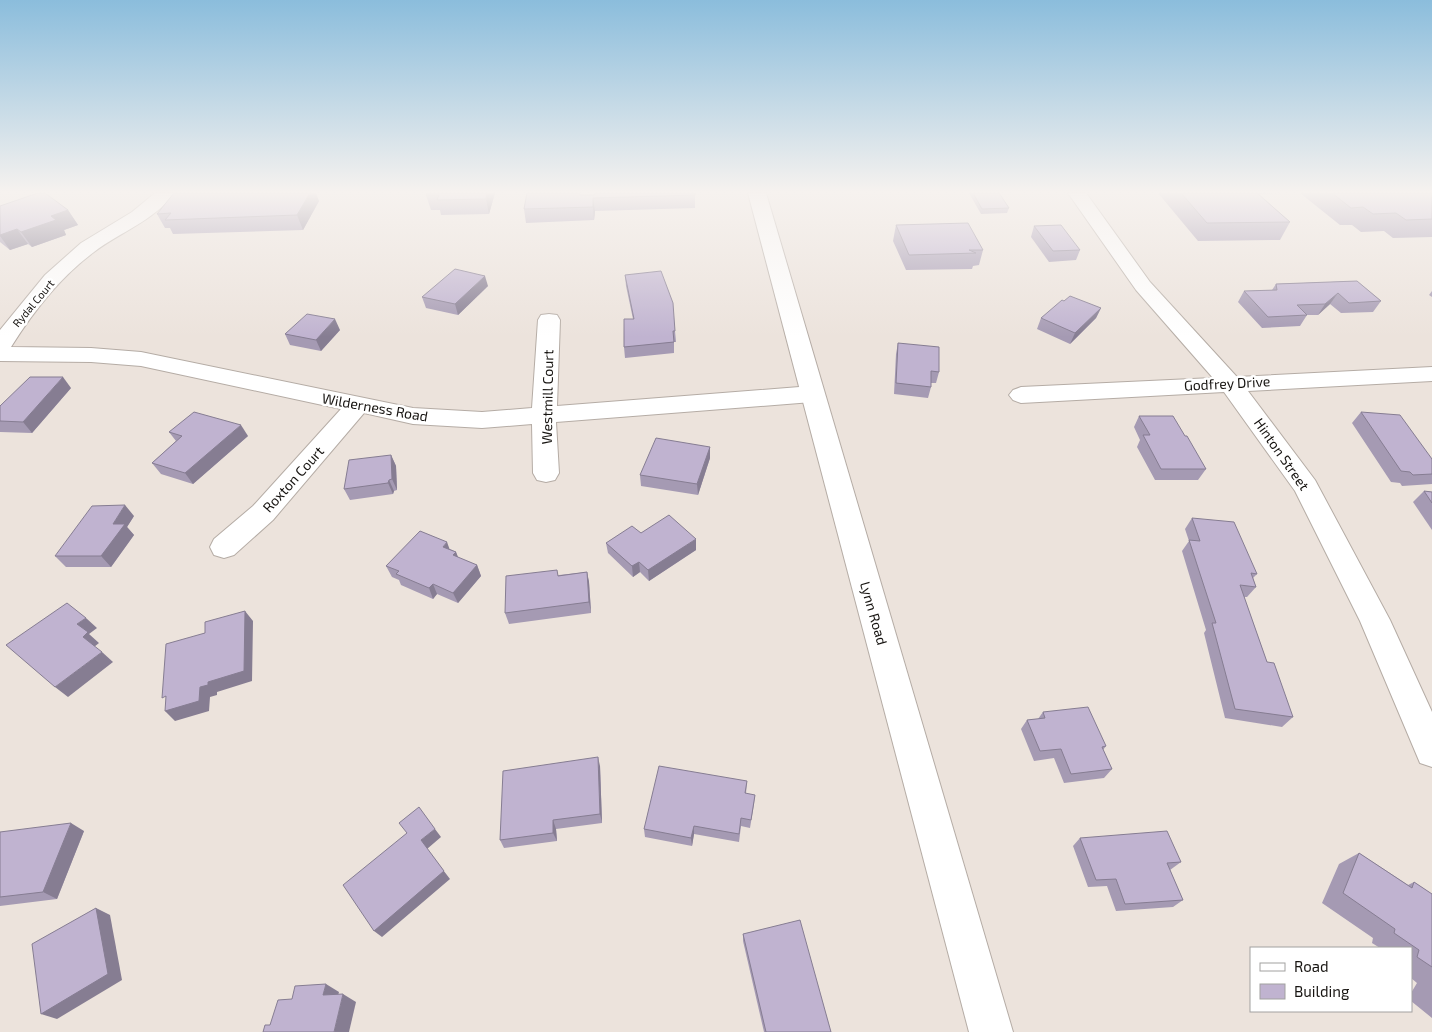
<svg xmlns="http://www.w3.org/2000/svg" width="1432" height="1032" font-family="'Exo 2',sans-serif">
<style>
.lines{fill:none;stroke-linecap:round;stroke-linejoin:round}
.minor-casing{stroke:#b5aca5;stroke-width:2}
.major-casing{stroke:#b5aca5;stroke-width:2}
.minor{fill:#fff;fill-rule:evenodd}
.major{fill:#fff;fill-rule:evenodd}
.wall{fill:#a59ab3}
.shaded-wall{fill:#867d92}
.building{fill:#c0b3d0;stroke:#867d92}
.labels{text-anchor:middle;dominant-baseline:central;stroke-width:5;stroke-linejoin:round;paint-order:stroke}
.far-street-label{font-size:11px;fill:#171411;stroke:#fff}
.street-label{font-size:14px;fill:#171411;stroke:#fff}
</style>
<rect width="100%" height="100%" fill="#ece3dc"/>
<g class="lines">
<defs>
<g id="minor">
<path d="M155 193H174C154 221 120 232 94 252 60 277 33 312 11 347L91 348 141 352 413 408 482 412 532 408 538 320 541 315 549 314 557 315 560 320 557 406 812 386 820 389 824 394 820 399 812 402 556 422 559 473 555 480 546 482 537 480 533 473 532 424 482 428 413 424 364 413 273 520 234 555 224 558 214 555 210 547 214 539 253 506 341 409 141 366 91 362 0 361V330L45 275 81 243 132 212Z"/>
<polygon points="1068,193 1086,193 1150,282 1237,377 1432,367 1432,381 1248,391 1315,480 1390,620 1432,712 1432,767 1420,763 1360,621 1295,491 1224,392 1021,403 1013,400 1009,395 1013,390 1021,387 1213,378 1136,290"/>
</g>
<polygon id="major" points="748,193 766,193 1013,1032 969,1032"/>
</defs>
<use href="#minor" class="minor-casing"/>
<use href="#major" class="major-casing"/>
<use href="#minor" class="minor"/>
<use href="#major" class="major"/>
</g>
<g class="wall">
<polygon points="427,193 495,193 489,214 441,215 440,210 431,210 426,195"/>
<polygon points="527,193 580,193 580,195 594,195 695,193 695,208 595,211 594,220 526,223 524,209"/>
<polygon points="969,193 999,193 1009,208 1007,213 981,214"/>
<polygon points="1158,193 1287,193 1259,194 1290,222 1280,240 1198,241"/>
<polygon points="1300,193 1432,193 1432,237 1393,238 1384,231 1361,232 1352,225 1340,225"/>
<polygon points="319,201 303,230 173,234 170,228 165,228 157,214"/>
<polygon points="0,206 68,210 78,225 64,230 66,235 32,247 28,244 10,250 0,242"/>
<polygon points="896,225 983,250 979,265 973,266 972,269 906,270 893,241"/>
<polygon points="1034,226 1080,250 1076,260 1049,262 1031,237"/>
<polygon points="625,275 675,331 676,342 674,342 674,353 625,358 624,347 633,319 626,286"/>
<polygon points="1357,281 1381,301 1373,312 1341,313 1330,304 1318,315 1307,315 1300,326 1262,328 1238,302 1244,291 1272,290 1276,284"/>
<polygon points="488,286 458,315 426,308 422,297"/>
<polygon points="1432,291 1432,297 1429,295"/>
<polygon points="1064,301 1101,308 1096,318 1070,344 1037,329 1041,318"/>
<polygon points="340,330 321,351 290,345 285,334"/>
<polygon points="898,343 939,372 936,383 931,383 931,387 928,398 894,394 896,354"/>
<polygon points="71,388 32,433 0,432 0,406"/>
<polygon points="1361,412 1432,459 1432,484 1402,486 1400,483 1391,482 1352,423"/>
<polygon points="1139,416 1185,436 1206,469 1198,480 1155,480 1137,447 1140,440 1134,427"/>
<polygon points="169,432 248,436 193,484 161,474 152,463 176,441"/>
<polygon points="710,447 710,458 698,495 641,486 640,475"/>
<polygon points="391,455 396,466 397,490 394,491 393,494 350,500 344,489"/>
<polygon points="1424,491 1432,492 1432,530 1413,502"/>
<polygon points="134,516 127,527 134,535 111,567 66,567 55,556"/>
<polygon points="1192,518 1257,574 1253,578 1256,587 1247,597 1244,597 1267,662 1293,717 1282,727 1225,718 1204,633 1206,630 1182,551 1189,541 1185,529"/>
<polygon points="641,533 696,550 649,581 640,572 633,577 608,553 606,543"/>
<polygon points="450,549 456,552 458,558 477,565 481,576 458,603 437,594 433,599 401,585 399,580 392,577 386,566"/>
<polygon points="587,572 589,582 591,613 509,624 505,613 559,575"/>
<polygon points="1043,712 1106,746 1103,750 1112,769 1104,778 1064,783 1054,758 1034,761 1021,729 1027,720 1038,719"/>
<polygon points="600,766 602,823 556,829 557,841 504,848 500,840"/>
<polygon points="747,781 746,794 755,795 754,804 750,828 741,826 739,842 694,834 692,846 645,837 644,829"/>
<polygon points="84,831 57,899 0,906 0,832"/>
<polygon points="1080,838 1181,862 1170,870 1183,900 1173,907 1116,911 1107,886 1088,887 1073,846"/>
<polygon points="1359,853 1408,885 1414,882 1432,894 1432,1018 1411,1001 1411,993 1417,983 1411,978 1411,948 1380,948 1372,943 1373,938 1322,903 1339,864"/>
<polygon points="743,934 831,1032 764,1032 743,941"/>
</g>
<g class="shaded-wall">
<polygon points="310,193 316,193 319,201 303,230 297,215"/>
<polygon points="487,193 495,193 489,214 486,199"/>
<polygon points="593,198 595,211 594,220 593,207"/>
<polygon points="68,210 78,225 64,230 66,235 32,247 21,232 51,216"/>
<polygon points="17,229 28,244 10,250 0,236 0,235"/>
<polygon points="485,276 488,286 458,315 455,304"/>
<polygon points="1338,293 1330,304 1318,315 1325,304"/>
<polygon points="1101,308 1096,318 1070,344 1075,333"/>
<polygon points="335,319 340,330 321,351 316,340"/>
<polygon points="63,377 71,388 32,433 23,422"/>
<polygon points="241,425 248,436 193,484 185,473"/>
<polygon points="710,447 710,458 698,495 697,484"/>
<polygon points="391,455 396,466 397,490 392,479"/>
<polygon points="389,480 394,491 393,494 388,483"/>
<polygon points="125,505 134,516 127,527 134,535 111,567 101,556 113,524"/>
<polygon points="696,539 696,550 649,581 648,570"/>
<polygon points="447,542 451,553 443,547"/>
<polygon points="456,552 460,562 453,555"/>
<polygon points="639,562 640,572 633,577 632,566"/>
<polygon points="477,565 481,576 458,603 453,593"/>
<polygon points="587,572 589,582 591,613 589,602"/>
<polygon points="433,584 437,594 433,599 429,588"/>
<polygon points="245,611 253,621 252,681 217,692 217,695 210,697 209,711 175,721 165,711 208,682"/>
<polygon points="86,618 97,628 89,634 99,643 94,647 83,637 77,624"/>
<polygon points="102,652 113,662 68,697 55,687"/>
<polygon points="598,757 600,766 602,823 600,814"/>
<polygon points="553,820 556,829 557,841 553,833"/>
<polygon points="71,823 84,831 57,899 43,892"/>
<polygon points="694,826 694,834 692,846 691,838"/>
<polygon points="435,829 441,837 427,849 450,879 382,937 374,931 421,840"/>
<polygon points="96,908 110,915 122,980 57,1019 41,1014"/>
<polygon points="326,984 339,992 336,1003 323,995"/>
<polygon points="343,994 356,1002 349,1032 334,1032"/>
</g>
<g class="building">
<polygon points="38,193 45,193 68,210 51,216 56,220 21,232 17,229 0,235 0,206"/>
<polygon points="174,193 310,193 297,215 165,220 171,213 157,214"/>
<polygon points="427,193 487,193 486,199 437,200 439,195 426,195"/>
<polygon points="527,193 579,193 580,195 594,195 595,193 695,193 695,195 593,198 593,207 524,209"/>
<polygon points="973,193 999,193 1009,208 982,209"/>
<polygon points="1181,193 1257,193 1290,222 1207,223"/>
<polygon points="1332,193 1432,193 1432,219 1406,220 1396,213 1373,214 1363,207 1351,208"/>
<polygon points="968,223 983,250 969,250 976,253 909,255 896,225"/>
<polygon points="1061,225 1080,250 1053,251 1034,226"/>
<polygon points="455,269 485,276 455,304 422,297"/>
<polygon points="661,271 673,303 675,331 673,331 674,342 624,347 624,319 634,319 625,275"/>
<polygon points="1357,281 1381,301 1349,303 1338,293 1325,304 1297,305 1307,315 1268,317 1244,291 1277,290 1276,284"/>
<polygon points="1070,296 1101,308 1075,333 1041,318 1062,300 1064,301"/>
<polygon points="307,314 335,319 316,340 285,334"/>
<polygon points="898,343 939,347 939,372 931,371 931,387 896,383"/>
<polygon points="30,377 63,377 23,422 0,421 0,406"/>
<polygon points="194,412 241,425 185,473 152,463 182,436 169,432"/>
<polygon points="1361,412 1400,415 1432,459 1432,474 1413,475 1410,472 1401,471"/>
<polygon points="1139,416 1173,416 1185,436 1187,436 1206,469 1161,469 1143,435 1150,435"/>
<polygon points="656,438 710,447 697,484 640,475"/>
<polygon points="391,455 392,479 389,480 388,483 344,489 349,460"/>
<polygon points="1424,491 1432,492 1432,503"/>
<polygon points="125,505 113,524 125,524 101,556 55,556 92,506"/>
<polygon points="669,515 696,539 648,570 639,562 632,566 606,543 632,526 641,533"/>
<polygon points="1192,518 1234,522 1257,574 1251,573 1256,587 1240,585 1267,662 1274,663 1293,717 1235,709 1212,623 1216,623 1189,540 1200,541"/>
<polygon points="420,531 447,542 443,547 456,552 453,555 477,565 453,593 433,584 429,588 396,574 399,571 386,566"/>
<polygon points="557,570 558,576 587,572 589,602 505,613 506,576"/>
<polygon points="67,603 86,618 77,624 88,632 83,637 102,652 55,687 6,645"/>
<polygon points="245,611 244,671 208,682 208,685 200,687 199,701 165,711 166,696 162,698 166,644 205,633 205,622"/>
<polygon points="1088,707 1106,746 1102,747 1112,769 1071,774 1061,749 1040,751 1027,720 1045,718 1043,712"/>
<polygon points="598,757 600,814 553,820 553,833 500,840 503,771"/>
<polygon points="659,766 747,781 745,793 755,795 751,820 741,818 739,834 694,826 691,838 644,829"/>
<polygon points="419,807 435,829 421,840 444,871 374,931 343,885 407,833 399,823"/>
<polygon points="71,823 43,892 0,897 0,832"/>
<polygon points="1167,831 1181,862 1167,863 1183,900 1125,904 1116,879 1096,880 1080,838"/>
<polygon points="1359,853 1412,888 1414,882 1432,894 1432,967 1417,957 1419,950 1394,933 1395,929 1343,893"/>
<polygon points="96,908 108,974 41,1014 32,944"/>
<polygon points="800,920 831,1032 766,1032 743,934"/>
<polygon points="326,984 323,995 343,994 334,1032 263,1032 265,1025 270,1025 278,1000 292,999 295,986"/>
</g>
<linearGradient id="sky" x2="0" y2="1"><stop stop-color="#8bbddc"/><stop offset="0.57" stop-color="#f6f2ef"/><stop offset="1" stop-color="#f6f2ef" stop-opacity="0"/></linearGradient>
<rect width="1432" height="337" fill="url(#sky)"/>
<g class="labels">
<g class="far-street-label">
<text transform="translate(33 303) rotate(-50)">Rydal Court</text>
</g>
<g class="street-label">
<text transform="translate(1227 383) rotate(-3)">Godfrey Drive</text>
<text transform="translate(547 397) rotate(-89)">Westmill Court</text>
<text transform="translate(375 407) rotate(10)">Wilderness Road</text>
<text transform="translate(1282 454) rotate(55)">Hinton Street</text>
<text transform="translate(293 479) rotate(-48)">Roxton Court</text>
<text transform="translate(874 613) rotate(74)">Lynn Road</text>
</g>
</g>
<rect x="1250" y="947" width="162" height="65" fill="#ffffff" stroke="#a2a1a0"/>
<rect x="1260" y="963" width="25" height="8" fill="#ffffff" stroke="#a2a1a0"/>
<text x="1294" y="972" font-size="15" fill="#171411">Road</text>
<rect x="1260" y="984" width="25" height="15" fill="#c0b3d0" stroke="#a2a1a0"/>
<text x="1294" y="997" font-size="15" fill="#171411">Building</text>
</svg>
